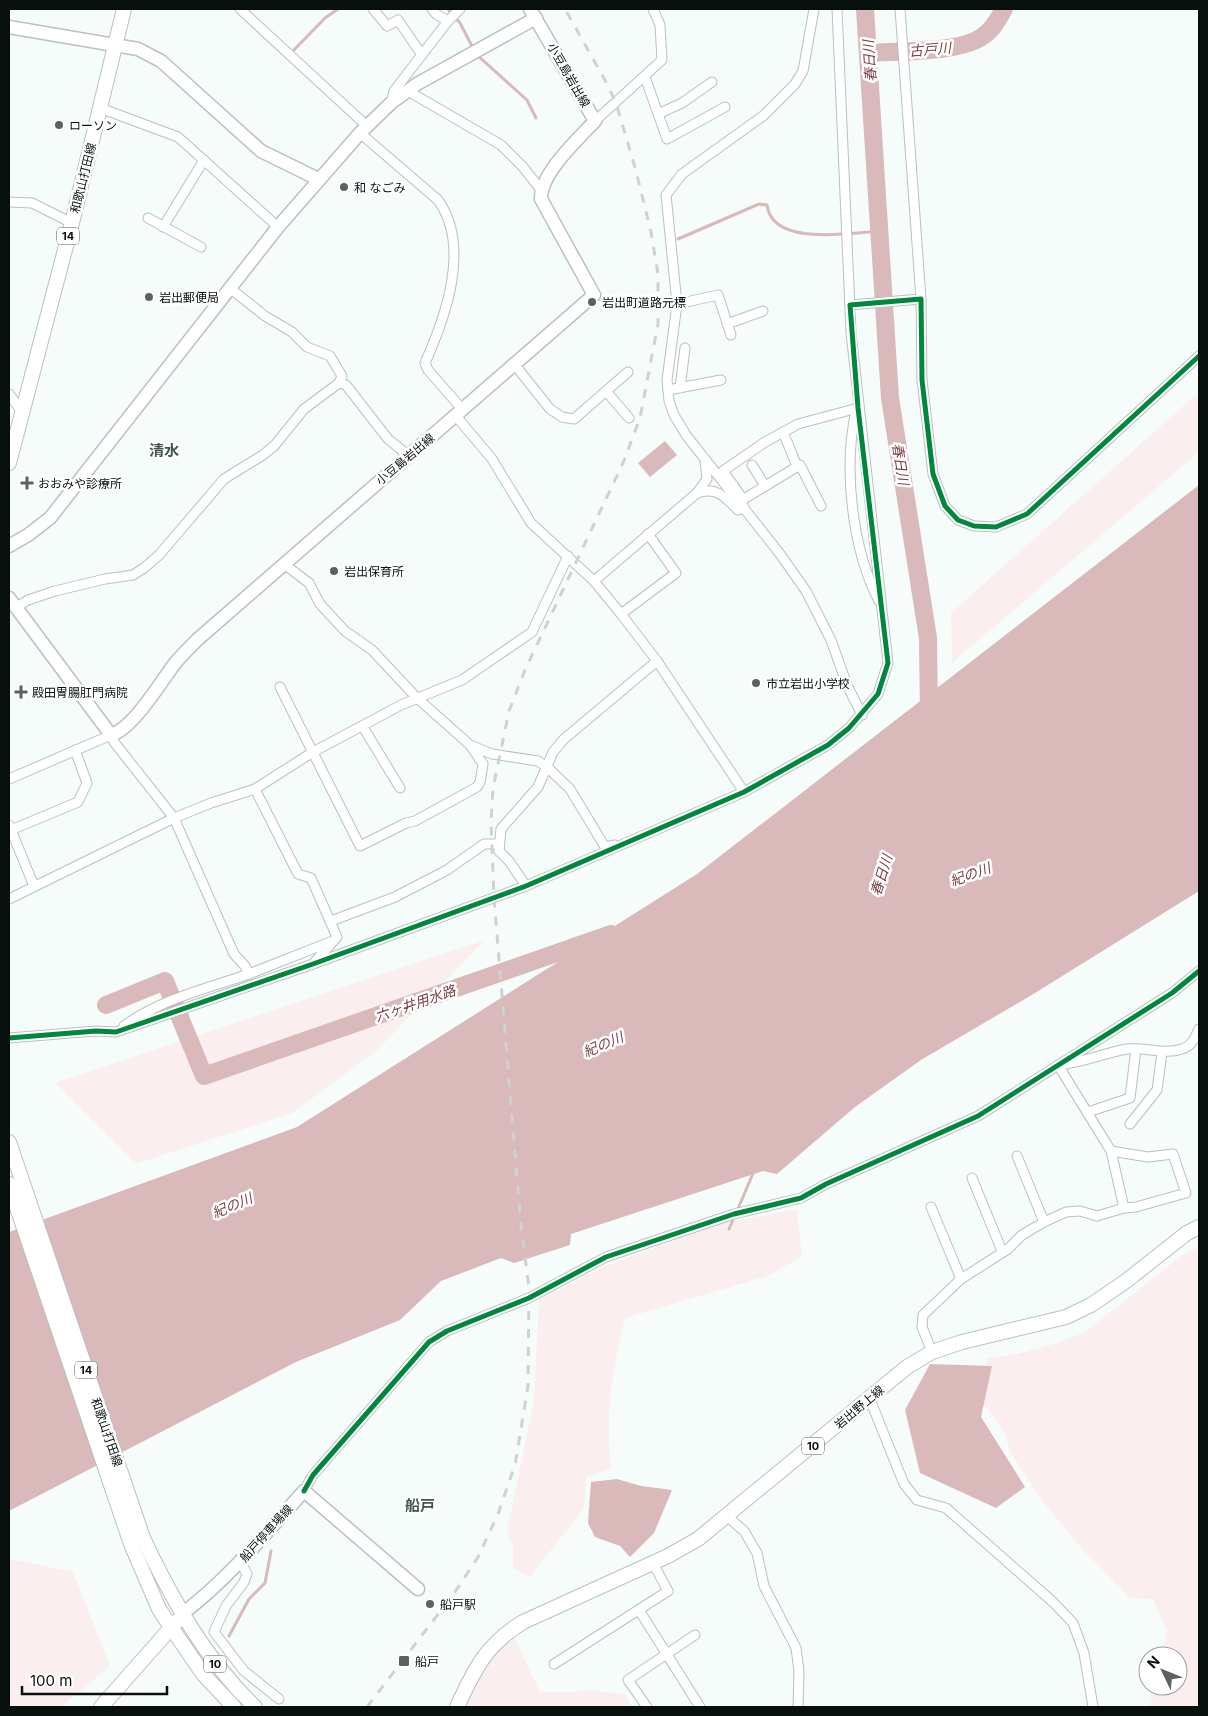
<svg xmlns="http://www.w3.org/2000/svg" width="1208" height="1716" font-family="Inter,'Noto Sans JP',sans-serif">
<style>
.green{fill:#faefee}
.water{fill:#d9b9b9}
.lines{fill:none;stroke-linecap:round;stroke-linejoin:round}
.stream{stroke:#d9b9b9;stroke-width:3}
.river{stroke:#d9b9b9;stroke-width:18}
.street-casing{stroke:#bac1bf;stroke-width:11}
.secondary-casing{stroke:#bac1bf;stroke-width:15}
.primary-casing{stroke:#bac1bf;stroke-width:16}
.street{stroke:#fefffe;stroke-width:9}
.secondary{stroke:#fefffe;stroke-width:12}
.primary{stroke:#fefffe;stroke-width:14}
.rail{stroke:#d0d2d1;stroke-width:3;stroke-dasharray:9 9;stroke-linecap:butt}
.cycleway-casing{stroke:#fff;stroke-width:8}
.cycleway{stroke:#00873e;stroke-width:5}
.poi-dot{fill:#5b6361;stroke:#fff;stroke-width:2}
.labels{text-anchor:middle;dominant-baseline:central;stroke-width:5;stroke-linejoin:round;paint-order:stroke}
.shield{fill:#fff;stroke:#525856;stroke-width:1}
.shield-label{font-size:11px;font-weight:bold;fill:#08100e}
.street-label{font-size:12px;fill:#08100e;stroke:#fff}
.poi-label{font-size:12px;fill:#08100e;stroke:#fff;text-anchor:start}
.water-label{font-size:14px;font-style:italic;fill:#7d3d42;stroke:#fff}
.quarter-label{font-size:15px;font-weight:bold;fill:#40554f;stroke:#fff}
</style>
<rect width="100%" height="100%" fill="#f6fcfa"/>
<g class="green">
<polygon points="1199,392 1199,452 952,663 951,613"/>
<polygon points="485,940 375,1052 292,1113 136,1164 55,1083"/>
<path d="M797 1209 802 1257 767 1276 625 1318C612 1370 605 1415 611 1469L586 1477 584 1508 530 1577 513 1568V1547L507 1531 534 1400 539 1300 607 1265 727 1222Z"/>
<polygon points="1199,1247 1199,1707 1149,1707 1154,1686 1178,1686 1178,1656 1161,1656 1167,1631 1153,1599 1130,1598 1083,1550 1043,1502 1011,1453 1005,1434 979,1396 988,1358 1017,1354 1058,1343 1085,1332 1180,1257"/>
<polygon points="9,1559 73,1572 110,1666 61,1707 9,1707"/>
<polygon points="514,1637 540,1692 595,1691 626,1694 632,1707 464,1707 483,1668"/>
</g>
<g class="water">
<polygon points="665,441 677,455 650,477 638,463"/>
<polygon points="1199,485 1199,891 1035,993 921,1060 855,1107 777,1174 763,1171 571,1234 570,1245 514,1263 501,1258 441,1281 400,1320 296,1362 9,1511 9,1232 297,1127 697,874"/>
<polygon points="930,1364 992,1366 981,1417 1025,1487 996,1508 920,1473 905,1410"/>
<polygon points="617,1479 641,1486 672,1490 654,1533 630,1557 620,1546 595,1537 588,1523 591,1482"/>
</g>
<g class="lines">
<g class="stream">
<polyline points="448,9 460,23 474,50"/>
<polyline points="293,51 325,18 338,9"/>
<polyline points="477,55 527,100 536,118"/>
<path d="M678 239 759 204 767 205C772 247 850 233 881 231"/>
<polyline points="737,1211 754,1171"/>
<polyline points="729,1229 734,1217"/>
<polyline points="229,1636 249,1599 265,1583 271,1551"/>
</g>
<g class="river">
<polyline points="865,9 890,398 928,638 929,717"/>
<path d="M869 53C898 51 961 53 983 36 993 30 999 18 1004 9"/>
<polyline points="106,1005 165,981 204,1076 611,934"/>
</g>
<defs>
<g id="street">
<polyline points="240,9 368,127"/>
<polyline points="373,9 387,26 398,20 422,55"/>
<polyline points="432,9 436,14 448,21"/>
<polyline points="814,9 803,71 795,84 763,116 682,174 666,195 677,304 667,380 669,401 674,415 686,435 780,554 806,591 831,640 847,685 862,715"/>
<polyline points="900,9 921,299 922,380 933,474 945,506 958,520 974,526 996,527 1027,514 1199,356"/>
<polyline points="645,77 667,139 725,107"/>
<polyline points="408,91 501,145 523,167 541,190"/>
<polyline points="391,103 394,91 448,21 460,9"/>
<polyline points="100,108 178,137 278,227"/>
<polyline points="658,114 682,103 712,82"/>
<polyline points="595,121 662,60 660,25 653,9"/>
<path d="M360 133 438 200C471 246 446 316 425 363L428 370 463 410"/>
<polyline points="9,202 32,203 72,223"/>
<polyline points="148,218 201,247"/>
<polyline points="163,227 204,160"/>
<polyline points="231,289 265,316 292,332 307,347 330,356 342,376 339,383 346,385 388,439 409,456"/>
<polyline points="677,304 718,295 731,335"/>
<polyline points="850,305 921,299"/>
<polyline points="727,324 763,311"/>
<polyline points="515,365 550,409 562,417 574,419 628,372"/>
<polyline points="680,388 685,348"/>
<polyline points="668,390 721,380"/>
<polyline points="606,391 629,418"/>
<polyline points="9,394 23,413"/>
<path d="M856 411C843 468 852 549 879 601"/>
<polyline points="456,416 492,459 531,523 594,581 621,614 657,661 744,792"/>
<polyline points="785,437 797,466"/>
<polyline points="752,465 765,486"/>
<path d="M697 493C716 486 725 497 738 510L744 507"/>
<polyline points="743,499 723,471 765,442 798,424 858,408"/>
<polyline points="739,502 800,465 821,506"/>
<polyline points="284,564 309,583 320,604 345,631 372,650 417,698 470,745 492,754 538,761 548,768 570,789 605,847 615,845"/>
<polyline points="594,581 697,493 707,479 705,461"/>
<polyline points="15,608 28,600 55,591 105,579 133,575 144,568 159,555 224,479 263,455 275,445 304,409 339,383"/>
<polyline points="621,614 676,573 648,534"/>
<polyline points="280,687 360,846 406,823 415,821 477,787 480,782 483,764 470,745"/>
<polyline points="363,727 400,788"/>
<path d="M9 779 111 735 114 742 174 818 234 954 245 966 249 974C206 989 161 999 124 1026"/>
<polyline points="255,789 298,874 311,878 337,937 313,964"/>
<polyline points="9,825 34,886"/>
<polyline points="11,830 78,802 87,783 75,750"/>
<polyline points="526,886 509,861 499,851 501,829 538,787 553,752 564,739 657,661"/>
<polyline points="9,899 174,818 211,803 255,789 313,752 401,705 462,680 532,632 568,556"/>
<polyline points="331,921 395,897 447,870 484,844 498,844"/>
<polyline points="249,974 330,942"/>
<polyline points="9,1038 96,1031 116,1032 313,964 526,886 744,792 828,745 849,728 878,694 888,663 851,333 837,9"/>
<polyline points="1088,1112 1130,1098 1136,1049"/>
<polyline points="1130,1124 1157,1090 1162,1052"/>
<polyline points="1111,1151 1148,1157 1173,1154 1186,1193 1136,1207 1124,1208"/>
<polyline points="1017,1156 1044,1222"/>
<polyline points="972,1178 1002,1251"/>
<polyline points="931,1207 961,1279"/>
<path d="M932 1352 922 1327 923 1315 961 1279 1008 1249 1022 1235 1044 1222 1066 1212 1080 1211 1097 1216 1124 1208 1111 1151 1058 1065C1082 1063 1104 1053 1127 1049 1146 1047 1164 1055 1182 1049 1192 1046 1195 1038 1199 1029"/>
<polyline points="869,1397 904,1484 917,1500 946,1508 1053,1602 1073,1623 1084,1653 1093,1707"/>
<polyline points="304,1491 313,1475 429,1342 447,1331 529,1298 606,1257 734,1214 801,1198 826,1184 978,1116 1172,993 1199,971"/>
<polyline points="728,1517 744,1531 757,1553 764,1586 796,1648 799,1671 798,1707"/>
<polyline points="240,1561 247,1574 244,1582 226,1606 214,1632 244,1671 279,1699"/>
<polyline points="639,1610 700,1707"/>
<polyline points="554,1664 668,1591 653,1563"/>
<polyline points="647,1707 628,1680 695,1635"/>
</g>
<g id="secondary">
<polyline points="9,27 138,49 161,61 261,151 318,179"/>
<polyline points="9,546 28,535 50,518 278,227 360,133 391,103 417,84 536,18"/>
<path d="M9 598 111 735C134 728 161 681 176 662 183 654 191 646 198 639L594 295 541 199C540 174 578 139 595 121L530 9"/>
<path d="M182 1614C228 1579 265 1534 304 1491L418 1589"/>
</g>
<g id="primary">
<polyline points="9,463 72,223 124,9"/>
<path d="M9 1142 143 1538C173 1601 205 1659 255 1707"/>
<polyline points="9,1184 131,1544 159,1609 171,1627 203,1674 234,1707"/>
<polyline points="101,1707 177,1621"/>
<path d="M457 1707C475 1668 486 1645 523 1622L668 1556 698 1539 907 1367 932 1352 962 1342 1066 1317 1091 1305 1126 1281 1187 1233 1199 1227"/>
</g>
</defs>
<use href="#street" class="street-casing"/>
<use href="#secondary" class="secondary-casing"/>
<use href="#primary" class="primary-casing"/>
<use href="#street" class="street"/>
<use href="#secondary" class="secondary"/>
<use href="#primary" class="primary"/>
<polyline class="rail" points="367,1707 455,1592 478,1557 498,1514 515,1465 528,1386 529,1288 521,1226 494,898 491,822 493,788 509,711 525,670 623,463 640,418 658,324 658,274 651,232 636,171 616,103 606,82 565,9"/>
<defs>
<g id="cycleway">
<polyline points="9,1038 96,1031 116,1032 313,964 526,886 744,792 828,745 849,728 878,694 888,663 858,408 850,305 921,299 922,380 933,474 945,506 958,520 974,526 996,527 1027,514 1199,356"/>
<polyline points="304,1491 313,1475 429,1342 447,1331 529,1298 606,1257 734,1214 801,1198 826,1184 978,1116 1172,993 1199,971"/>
</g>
</defs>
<use href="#cycleway" class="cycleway-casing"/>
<use href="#cycleway" class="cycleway"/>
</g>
<g class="poi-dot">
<circle cx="59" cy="125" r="5"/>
<circle cx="344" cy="187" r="5"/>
<circle cx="149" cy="297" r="5"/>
<circle cx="592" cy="302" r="5"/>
<path d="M24.5 475.5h5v5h5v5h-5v5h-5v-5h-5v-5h5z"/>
<circle cx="334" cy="571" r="5"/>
<circle cx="756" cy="683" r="5"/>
<path d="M18.5 684.5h5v5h5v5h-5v5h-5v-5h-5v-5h5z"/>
<circle cx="430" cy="1604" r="5"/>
<rect x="398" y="1655" width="12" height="12" rx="2.5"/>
</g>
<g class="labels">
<g class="shield">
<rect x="57" y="227.5" width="22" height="17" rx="4"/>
<rect x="75" y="1361.5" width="22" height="17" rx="4"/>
<rect x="802" y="1437.5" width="22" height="17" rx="4"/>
<rect x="204" y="1655.5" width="22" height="17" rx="4"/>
</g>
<g class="shield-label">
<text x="68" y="236">14</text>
<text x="86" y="1370">14</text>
<text x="813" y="1446">10</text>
<text x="215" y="1664">10</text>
</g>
<g class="street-label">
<text transform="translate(569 75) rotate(60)">小豆島岩出線</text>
<text transform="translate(83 178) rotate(-76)">和歌山打田線</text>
<text transform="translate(405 459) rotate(-40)">小豆島岩出線</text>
<text transform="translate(859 1407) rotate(-40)">岩出野上線</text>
<text transform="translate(107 1432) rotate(71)">和歌山打田線</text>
<text transform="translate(266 1533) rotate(-48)">船戸停車場線</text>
</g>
<g class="poi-label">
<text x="69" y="125">ローソン</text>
<text x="354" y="187">和 なごみ</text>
<text x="159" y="297">岩出郵便局</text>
<text x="602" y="302">岩出町道路元標</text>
<text x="38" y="483">おおみや診療所</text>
<text x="344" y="571">岩出保育所</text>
<text x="766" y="683">市立岩出小学校</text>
<text x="32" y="692">殿田胃腸肛門病院</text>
<text x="440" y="1604">船戸駅</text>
<text x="415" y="1661">船戸</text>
</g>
<g class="water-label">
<text transform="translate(930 49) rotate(-5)">古戸川</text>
<text transform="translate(869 61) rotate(-94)">春日川</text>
<text transform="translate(901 464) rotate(81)">春日川</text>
<text transform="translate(970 874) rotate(-20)">紀の川</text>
<text transform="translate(881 875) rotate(-73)">春日川</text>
<text transform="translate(415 1003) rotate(-19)">六ヶ井用水路</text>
<text transform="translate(603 1044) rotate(-23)">紀の川</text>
<text transform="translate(232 1205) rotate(-23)">紀の川</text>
</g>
<g class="quarter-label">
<text x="164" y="450">清水</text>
<text x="420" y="1505">船戸</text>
</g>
</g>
<rect width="1208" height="1716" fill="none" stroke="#08100e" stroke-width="20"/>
<g transform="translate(1163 1671) rotate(313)"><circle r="24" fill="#ffffff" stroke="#9c9f9f"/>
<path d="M0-4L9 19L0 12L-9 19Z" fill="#5b6361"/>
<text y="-8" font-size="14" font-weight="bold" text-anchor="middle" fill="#08100e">N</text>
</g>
<path d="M22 1686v8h145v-8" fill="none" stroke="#08100e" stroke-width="2.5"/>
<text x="30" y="1686" font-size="15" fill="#08100e" stroke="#ffffff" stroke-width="4" paint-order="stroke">100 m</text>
</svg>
